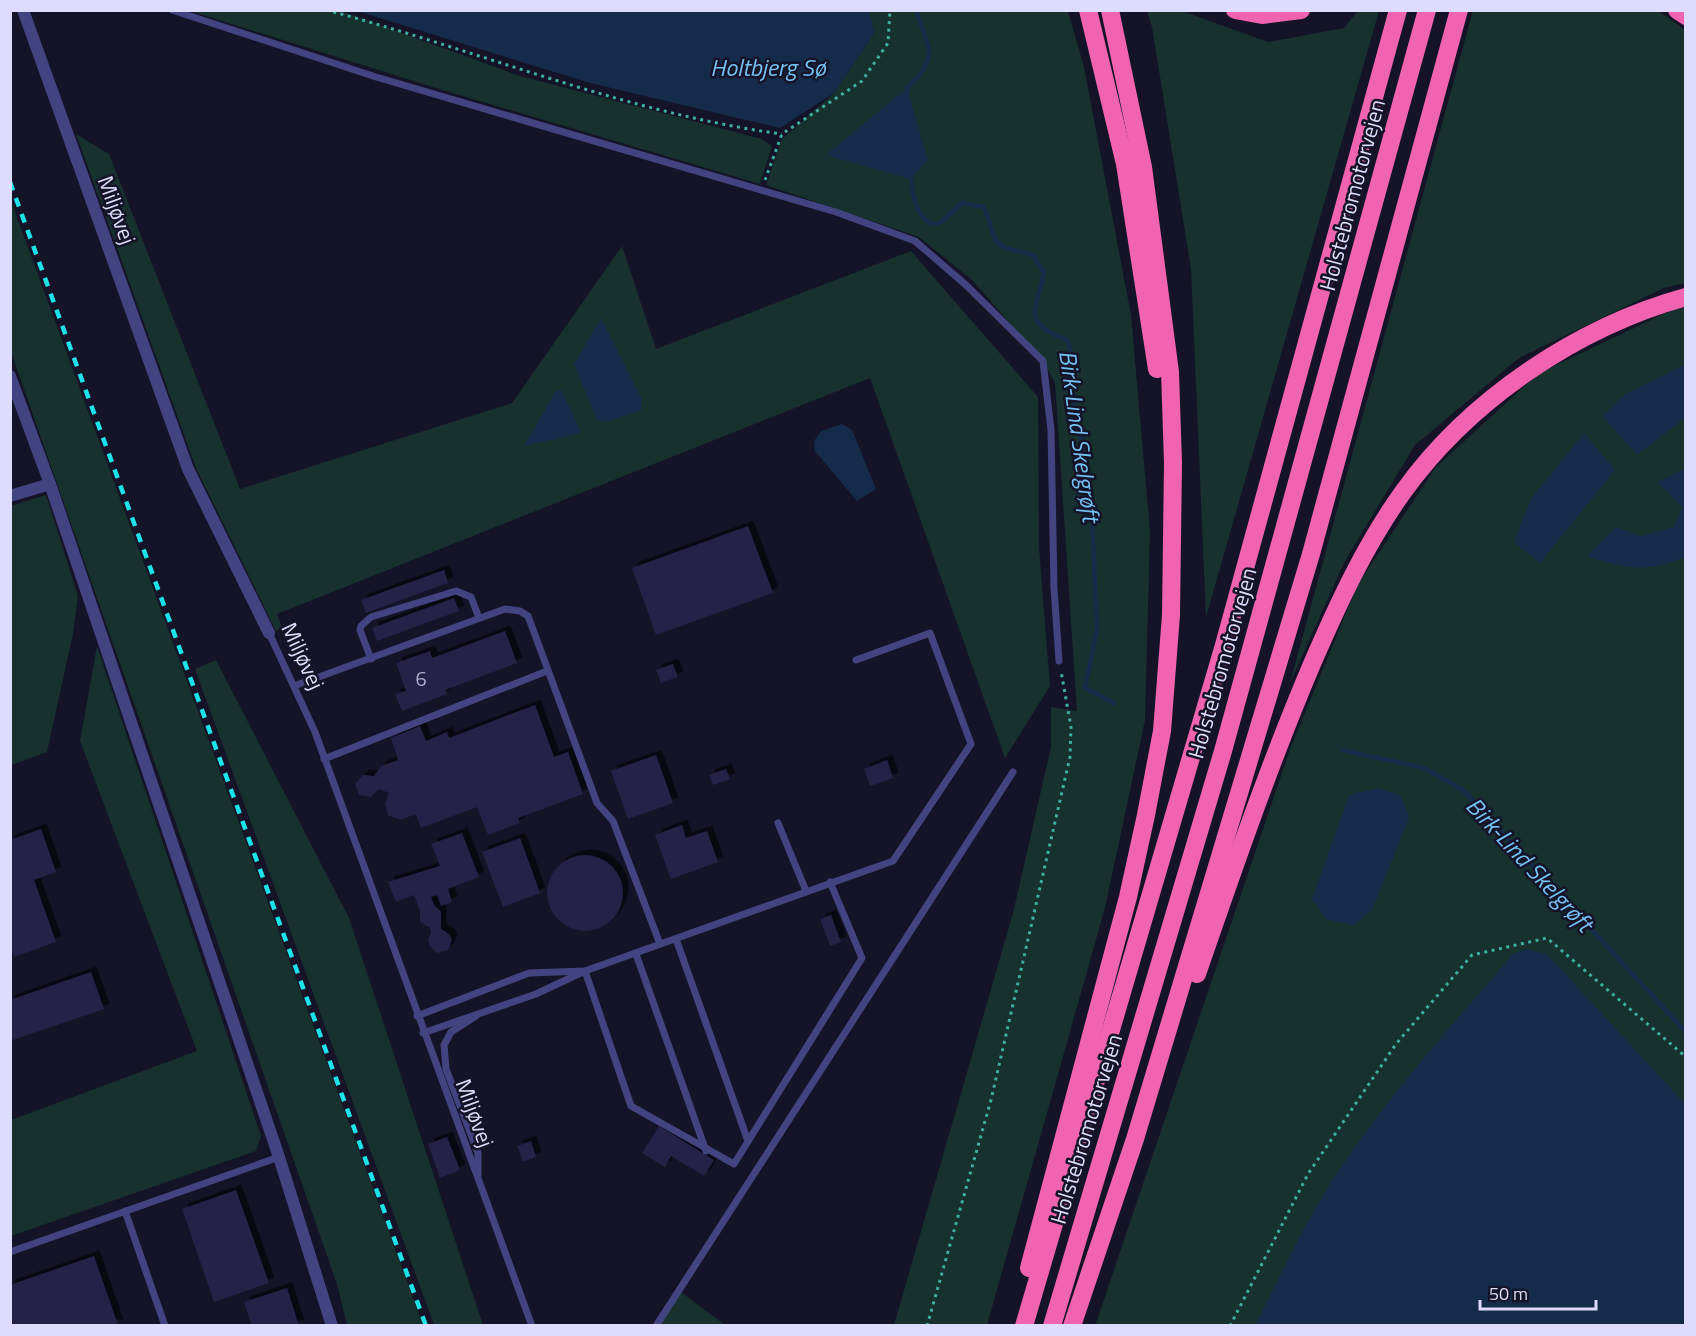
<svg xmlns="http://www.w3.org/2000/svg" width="1696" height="1336" font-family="'Titillium Web',sans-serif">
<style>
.green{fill:#16312e}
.water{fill:#142c4a}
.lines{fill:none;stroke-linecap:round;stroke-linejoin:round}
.stream{stroke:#142c4a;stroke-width:4.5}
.building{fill:#252046;filter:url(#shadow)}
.path{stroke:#3cafa0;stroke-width:3;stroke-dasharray:3 4.5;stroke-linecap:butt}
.service{stroke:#424481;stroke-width:7}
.minor{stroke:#424481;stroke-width:12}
.tertiary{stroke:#424481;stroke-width:12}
.motorway{stroke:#f063b1;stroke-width:18}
.rail{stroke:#1be3e9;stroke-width:4.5;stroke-dasharray:9 8;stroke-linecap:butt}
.labels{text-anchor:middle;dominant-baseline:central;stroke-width:5;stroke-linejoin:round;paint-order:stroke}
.number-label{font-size:20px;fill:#afadce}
.street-label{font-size:22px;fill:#dddcfc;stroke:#151327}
.water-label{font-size:24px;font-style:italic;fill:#74c0f2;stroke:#151327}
</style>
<defs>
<filter id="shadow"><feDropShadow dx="5.5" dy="-5.5" stdDeviation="0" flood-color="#0009"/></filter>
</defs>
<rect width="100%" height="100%" fill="#151327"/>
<g class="green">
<polygon points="1473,10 1658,11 1685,30 1685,283 1664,288 1519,358 1415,445 1345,561 1290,683"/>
<polygon points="190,11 341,11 520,76 762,139 772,146 760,184 436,88"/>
<polygon points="868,11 1068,11 1084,67 1131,315 1150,531 1145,720 1105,908 987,1325 894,1325 1013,913 1051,747 1051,707 1077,711 1055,383 1043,361 972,280 919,237 766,185 782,139 834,93 875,32"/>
<polygon points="1147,11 1182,11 1268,42 1344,28 1358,11 1379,11 1206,617 1191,269 1152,27"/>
<polygon points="76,134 109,154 240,489 512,403 622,246 656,349 911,251 1038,397 1039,547 1050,686 1005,758 870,378 277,614 282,628 276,631 196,468"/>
<polygon points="11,201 423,1325 347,1325 337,1284 11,352"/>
<polygon points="1685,308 1685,1325 1095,1326 1290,749 1358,584 1436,467 1539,373 1672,310"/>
<polygon points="46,495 78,596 73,634 47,752 11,765 11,506"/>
<polygon points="97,646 261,1136 256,1151 11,1236 11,1120 197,1051 80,741"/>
<polygon points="216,660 349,918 483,1325 434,1325 195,669"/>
<polygon points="681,1292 725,1325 656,1326"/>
</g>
<g class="water">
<polygon points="868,10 875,32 834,93 780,128 590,83 357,11"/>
<polygon points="907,88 928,160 911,179 826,155"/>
<polygon points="601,318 642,399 641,410 606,422 597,420 574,364"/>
<polygon points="1685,365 1685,418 1637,455 1602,416 1624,395"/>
<polygon points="556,391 562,391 581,433 524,446"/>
<polygon points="842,424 852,430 876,489 857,501 815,451 814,441 821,431"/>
<polygon points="1584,433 1615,470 1540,563 1514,542 1531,499"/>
<path d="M1685 469V557C1648 573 1625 569 1587 556L1616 527 1640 536 1674 527 1682 508 1658 482Z"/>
<polygon points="1379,788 1401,796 1409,818 1372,910 1354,925 1327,920 1312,899 1349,795"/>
<path d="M1527 949 1547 954 1685 1104V1325H1255C1284 1268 1311 1209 1348 1157 1397 1085 1457 1020 1513 954Z"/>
</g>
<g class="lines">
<g class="stream">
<path d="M907 93V88C940 57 929 49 916 10"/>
<path d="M911 173C912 192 914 214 931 224L940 223 962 203 984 207 996 241 1005 248 1033 255 1044 273C1036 311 1021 323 1066 339L1070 347 1069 376 1091 491 1097 629 1085 688 1114 703"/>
<polyline points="1342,750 1424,768 1463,790 1686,1032"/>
</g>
</g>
<g class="building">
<polygon points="748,526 773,593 656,635 632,568"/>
<polygon points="444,570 448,583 366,613 361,600"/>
<polygon points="454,598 459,611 377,641 372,628"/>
<polygon points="505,631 517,663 445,690 447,694 402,711 395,694 406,691 396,663 430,651 432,658"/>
<polygon points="673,664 678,677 661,683 656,670"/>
<polygon points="535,705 554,757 568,752 583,794 518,818 520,823 488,835 477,807 421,828 416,814 400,820 388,815 385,804 389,793 379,789 371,797 359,795 355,784 363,775 374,776 381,766 398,760 391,738 420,726 426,741 447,732 449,738"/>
<polygon points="656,755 673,803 628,819 611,771"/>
<polygon points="887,760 893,778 870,786 864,769"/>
<polygon points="726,769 730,779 713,785 709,775"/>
<polygon points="682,825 686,838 707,831 718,862 671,879 655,835"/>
<polygon points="41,829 56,872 34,880 56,942 14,957 10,948 10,840"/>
<polygon points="462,833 479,877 448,889 452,902 441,906 437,895 431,897 434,905 441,912 441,929 449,934 452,940 448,950 437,953 429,945 428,939 431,933 430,928 420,922 420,911 414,895 396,902 388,882 440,866 431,844"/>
<polygon points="520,838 540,893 503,907 482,852"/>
<circle cx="585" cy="893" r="38"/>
<polygon points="831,915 841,942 830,946 820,919"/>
<polygon points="91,972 104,1009 10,1041 10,1000"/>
<polygon points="659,1126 714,1160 704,1176 671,1156 665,1167 642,1153"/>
<polygon points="447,1137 460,1170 440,1178 428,1144"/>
<polygon points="531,1141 536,1157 523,1162 517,1146"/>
<polygon points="236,1190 269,1283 214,1302 182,1209"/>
<polygon points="94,1256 118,1325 10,1326 10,1285"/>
<polygon points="287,1288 299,1326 252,1326 244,1302"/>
</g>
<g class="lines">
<g class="path">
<path d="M326 10C478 50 625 113 782 134"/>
<polyline points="765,180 782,134 862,81 888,43 890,10"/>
<polyline points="927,1326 991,1100 1070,757 1071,727 1061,671"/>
<polyline points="1230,1326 1308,1174 1396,1044 1472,955 1547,938 1686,1057"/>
</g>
<g class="service">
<polyline points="172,10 376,77 836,212 915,241 966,285 1043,361 1051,430 1054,588 1059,661"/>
<polyline points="269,633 315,732 532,1326"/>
<polyline points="371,659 360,630 361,626 371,617 456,591 471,597 479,618"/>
<polyline points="294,686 505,609 520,611 528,616 597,803 613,821 660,944"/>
<polyline points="324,759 547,671"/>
<polyline points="778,823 806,891"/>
<polyline points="676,939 748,1141"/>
<polyline points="636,954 706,1151"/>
<polyline points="417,1016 529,973 585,971 893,861 971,744 930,633 856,660"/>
<polyline points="476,1016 451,1032 444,1045 446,1069 478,1153 478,1175"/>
<polyline points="423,1033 536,994 585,971 631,1106 734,1164 862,958 830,882"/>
<polyline points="125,1211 165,1326"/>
<polyline points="10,1252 279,1157"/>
<polyline points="656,1326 1013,772"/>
</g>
<polyline class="minor" points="23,10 188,469 269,633"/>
<g class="tertiary">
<polyline points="10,376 50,484 279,1157 332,1326"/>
<polyline points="10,496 50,484"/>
</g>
<g class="motorway">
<polyline points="1088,10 1125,164 1157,369"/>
<polyline points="1235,10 1262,15 1301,10"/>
<polyline points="1677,10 1686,16"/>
<path d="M1197 974C1233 870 1269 765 1312 664 1338 604 1365 545 1403 492 1469 400 1577 327 1686 297"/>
<polyline points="1029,1268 1128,897 1146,815 1162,731 1171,615 1173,463 1170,372 1143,167 1110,10"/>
<polyline points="1024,1326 1224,645 1398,10"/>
<polyline points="1052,1326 1223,751 1427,10"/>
<polyline points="1072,1326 1135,1139 1311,554 1459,10"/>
</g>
<polyline class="rail" points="10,182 426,1326"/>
</g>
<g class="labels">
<g class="number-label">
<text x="421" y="678">6</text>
</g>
<g class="street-label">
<text transform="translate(1352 195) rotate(-75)">Holstebromotorvejen</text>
<text transform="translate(117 210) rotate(70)">Miljøvej</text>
<text transform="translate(303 656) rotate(65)">Miljøvej</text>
<text transform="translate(1222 663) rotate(-74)">Holstebromotorvejen</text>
<text transform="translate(475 1113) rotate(70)">Miljøvej</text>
<text transform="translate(1086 1129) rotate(-73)">Holstebromotorvejen</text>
</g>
<g class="water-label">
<text x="768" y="67">Holtbjerg Sø</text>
<text transform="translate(1080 436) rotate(82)">Birk-Lind Skelgrøft</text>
<text transform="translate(1530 864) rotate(47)">Birk-Lind Skelgrøft</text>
</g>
</g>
<rect width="1696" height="1336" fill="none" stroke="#dddcfc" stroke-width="24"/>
<path d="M1480 1300v9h116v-9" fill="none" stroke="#dddcfc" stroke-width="3"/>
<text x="1489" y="1300" font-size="18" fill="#dddcfc" stroke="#151327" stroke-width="4.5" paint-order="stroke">50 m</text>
</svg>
